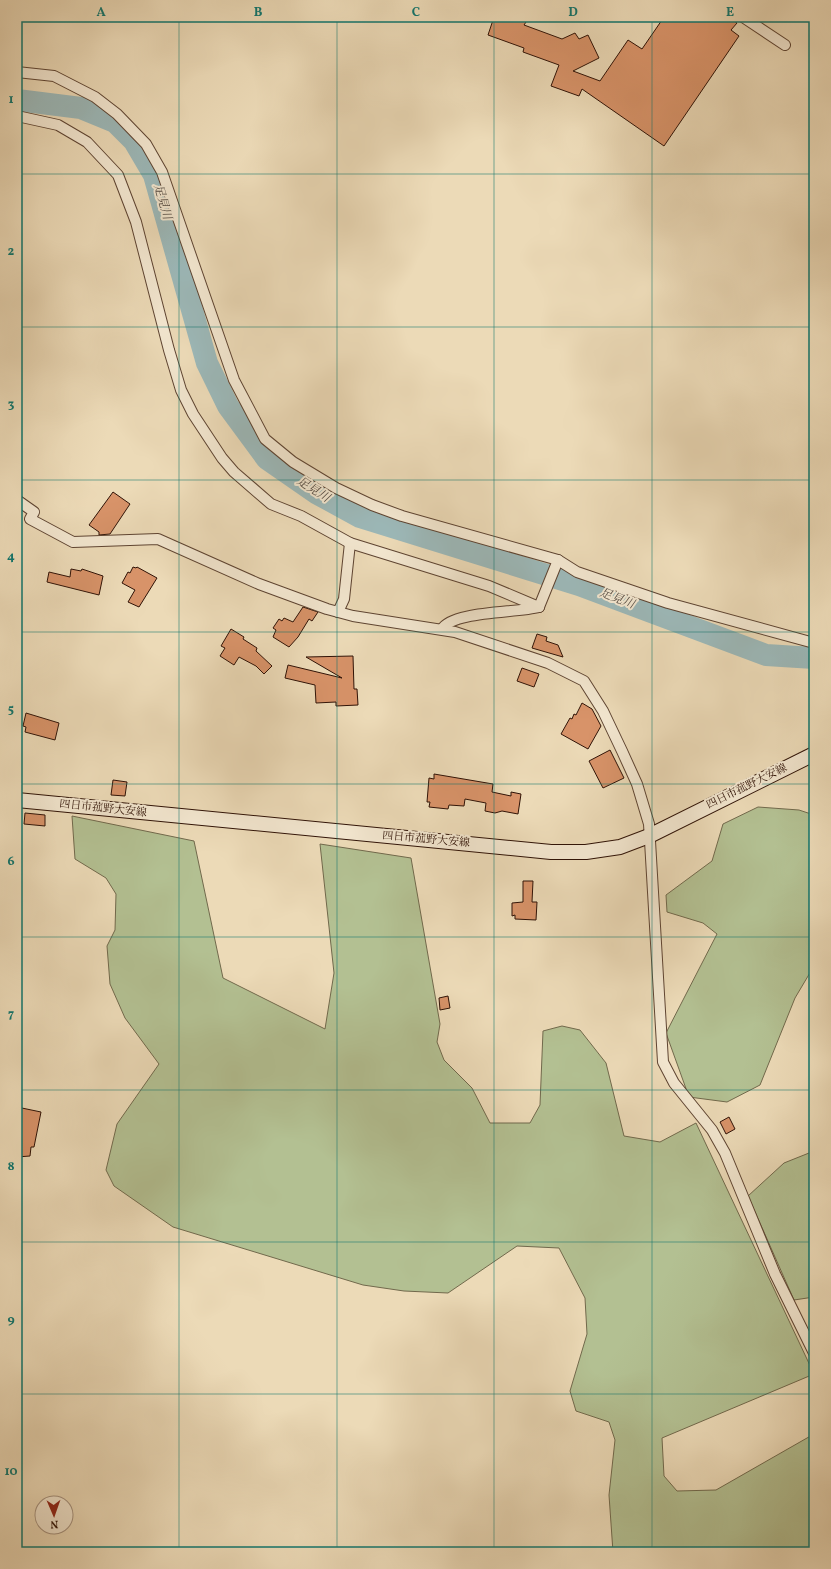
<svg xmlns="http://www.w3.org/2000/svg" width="831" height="1569" font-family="Vollkorn,'Noto Serif JP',serif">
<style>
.green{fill:#b3c092;stroke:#71694c}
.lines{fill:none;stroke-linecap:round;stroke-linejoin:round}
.river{stroke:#9cb8b8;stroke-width:22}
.building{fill:#d89369;stroke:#2f1206}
.street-casing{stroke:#5e4432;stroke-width:12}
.secondary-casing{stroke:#2f1206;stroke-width:16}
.street{stroke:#f3e7d0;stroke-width:10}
.secondary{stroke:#f3e7d0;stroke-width:14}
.grid{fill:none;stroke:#0f766e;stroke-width:1;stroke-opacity:0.55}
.labels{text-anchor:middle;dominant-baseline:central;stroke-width:4;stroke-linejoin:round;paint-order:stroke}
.street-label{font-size:11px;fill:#2f1206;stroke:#f3e7d0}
.water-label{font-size:12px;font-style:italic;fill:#554c44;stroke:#f3e7d0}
.neatline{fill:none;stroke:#0f766e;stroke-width:1.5}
.grid-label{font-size:13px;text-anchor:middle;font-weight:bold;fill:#0f766e}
</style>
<rect width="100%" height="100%" fill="#ecdab7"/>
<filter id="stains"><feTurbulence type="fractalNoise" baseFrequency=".005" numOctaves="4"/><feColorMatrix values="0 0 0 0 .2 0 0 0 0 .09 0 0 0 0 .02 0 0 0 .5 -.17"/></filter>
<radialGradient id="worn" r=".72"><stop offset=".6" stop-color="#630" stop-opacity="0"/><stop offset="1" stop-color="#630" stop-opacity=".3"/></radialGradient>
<g class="green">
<polygon points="758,807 799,810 814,815 814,966 795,998 760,1085 727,1102 689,1097 666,1033 717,934 703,923 667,912 666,895 712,861 723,824"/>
<polygon points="72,816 194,841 223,978 325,1029 334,973 320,844 411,858 440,1024 437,1042 444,1060 472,1088 490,1123 530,1123 540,1105 543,1031 562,1026 580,1030 606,1063 624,1136 660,1142 696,1123 814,1374 662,1438 664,1476 677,1491 716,1490 814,1434 814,1552 613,1552 609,1495 615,1440 609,1422 576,1411 570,1391 587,1334 585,1298 559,1248 517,1246 448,1293 404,1291 363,1285 173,1227 114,1186 106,1170 117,1124 159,1064 125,1018 110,984 107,946 115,930 116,894 106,878 75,859"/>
<polygon points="814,1151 814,1297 794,1300 748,1196 784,1163"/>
</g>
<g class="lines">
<polyline class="river" points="17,100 81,108 115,122 134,141 154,175 207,363 228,406 267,459 316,493 360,517 579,585 766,655 814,658"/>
</g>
<g class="building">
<polygon points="494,17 513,17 526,22 524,25 562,39 575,33 579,39 588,35 599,58 573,71 600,81 628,40 642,49 664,17 728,17 737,23 731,30 739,36 664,146 582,89 579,96 551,86 559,65 523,52 524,48 488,35"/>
<polygon points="113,492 130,504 110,534 99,535 99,532 89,525"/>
<polygon points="133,567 136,568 137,567 157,578 139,607 128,602 135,590 122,583 128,572 130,573"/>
<polygon points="71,569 81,571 82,569 103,576 99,595 47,582 49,572 70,577"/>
<polygon points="303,607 318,612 312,621 309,619 298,637 289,647 273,637 276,630 273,628 279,619 282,621 284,618 293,622"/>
<polygon points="231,629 244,637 243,639 257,648 256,651 272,666 264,674 256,666 239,657 234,665 220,656 225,648 221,646"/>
<polygon points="537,634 547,637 546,641 558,645 563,657 532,648"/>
<polygon points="353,656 354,689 357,689 358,705 336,706 336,702 316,703 315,685 285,678 288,665 342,678 306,657"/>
<polygon points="522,668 539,674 534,687 517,681"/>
<polygon points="582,703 592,709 601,726 588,749 561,734 570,718 572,719 574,714 576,715"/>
<polygon points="26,713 59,723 55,740 25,732 26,727 23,726"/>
<polygon points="610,750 624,778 603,788 589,761"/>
<polygon points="434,774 493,784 492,792 511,796 511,792 521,794 518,814 502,811 495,813 485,811 486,803 465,799 464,806 449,805 448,809 429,807 430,802 427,802 429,778 434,779"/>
<polygon points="113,780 127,782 125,796 111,795"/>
<polygon points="25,813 45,815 45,826 24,824"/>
<polygon points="523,881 533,881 532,902 537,902 536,920 515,919 515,915 512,916 512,903 523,902"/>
<polygon points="448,996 450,1008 440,1010 439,998"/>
<polygon points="17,1107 41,1112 34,1147 31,1147 30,1156 17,1157"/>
<polygon points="729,1117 735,1129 726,1134 720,1122"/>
</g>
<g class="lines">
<defs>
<g id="street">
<polyline points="743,17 785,45"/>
<polyline points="17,72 54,76 95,97 117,114 146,144 162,172 234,380 265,439 293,462 336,488 372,505 402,516 558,560 577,572 668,603 814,643"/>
<polyline points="17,116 58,125 87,142 118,175 136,222 169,350 181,390 193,414 222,458 234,472 271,504 301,516 350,543 489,586 539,607"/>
<polyline points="17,500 34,512 30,519 73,542 158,539 259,584 327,609 353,616 455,632 548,663 584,681 603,711 622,751 637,784 649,824 663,1062 674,1083 712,1130 725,1153 775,1274 814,1353"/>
<polyline points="539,607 558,560"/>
<polyline points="338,612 344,599 350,543"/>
<path d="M442 629C452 611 517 613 539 607"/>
</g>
<polyline id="secondary" points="17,800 551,852 586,852 620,847 649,836 814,754"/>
</defs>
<use href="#street" class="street-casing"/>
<use href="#secondary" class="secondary-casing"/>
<use href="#street" class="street"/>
<use href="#secondary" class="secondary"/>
</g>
<path class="grid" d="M179 17V1552M337 17V1552M494 17V1552M652 17V1552M17 174H814M17 327H814M17 480H814M17 632H814M17 784H814M17 937H814M17 1090H814M17 1242H814M17 1394H814"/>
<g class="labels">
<g class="street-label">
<text transform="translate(747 787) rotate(-26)">四日市菰野大安線</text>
<text transform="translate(103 809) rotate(6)">四日市菰野大安線</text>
<text transform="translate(426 840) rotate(5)">四日市菰野大安線</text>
</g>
<g class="water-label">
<text transform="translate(162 202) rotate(74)">足見川</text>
<text transform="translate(313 490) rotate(32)">足見川</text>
<text transform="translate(617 599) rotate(21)">足見川</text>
</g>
</g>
<rect width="831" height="1569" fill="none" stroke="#ecdab7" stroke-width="44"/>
<g transform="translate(54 1515) rotate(178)"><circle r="19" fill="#f3e7d0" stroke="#a5927f"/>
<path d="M0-3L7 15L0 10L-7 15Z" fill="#8f2418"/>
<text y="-6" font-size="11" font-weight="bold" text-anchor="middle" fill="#2f1206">N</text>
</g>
<rect x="22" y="22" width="787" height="1525" class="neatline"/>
<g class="grid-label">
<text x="101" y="16">A</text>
<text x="258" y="16">B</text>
<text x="416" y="16">C</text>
<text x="573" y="16">D</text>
<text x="730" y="16">E</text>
<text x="11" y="103">1</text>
<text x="11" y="255">2</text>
<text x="11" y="408">3</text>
<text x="11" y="560">4</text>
<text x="11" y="713">5</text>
<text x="11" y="865">6</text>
<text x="11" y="1018">7</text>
<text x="11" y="1170">8</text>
<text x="11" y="1323">9</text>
<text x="11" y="1475">10</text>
</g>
<rect width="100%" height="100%" filter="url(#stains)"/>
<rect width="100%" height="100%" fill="url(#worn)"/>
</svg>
